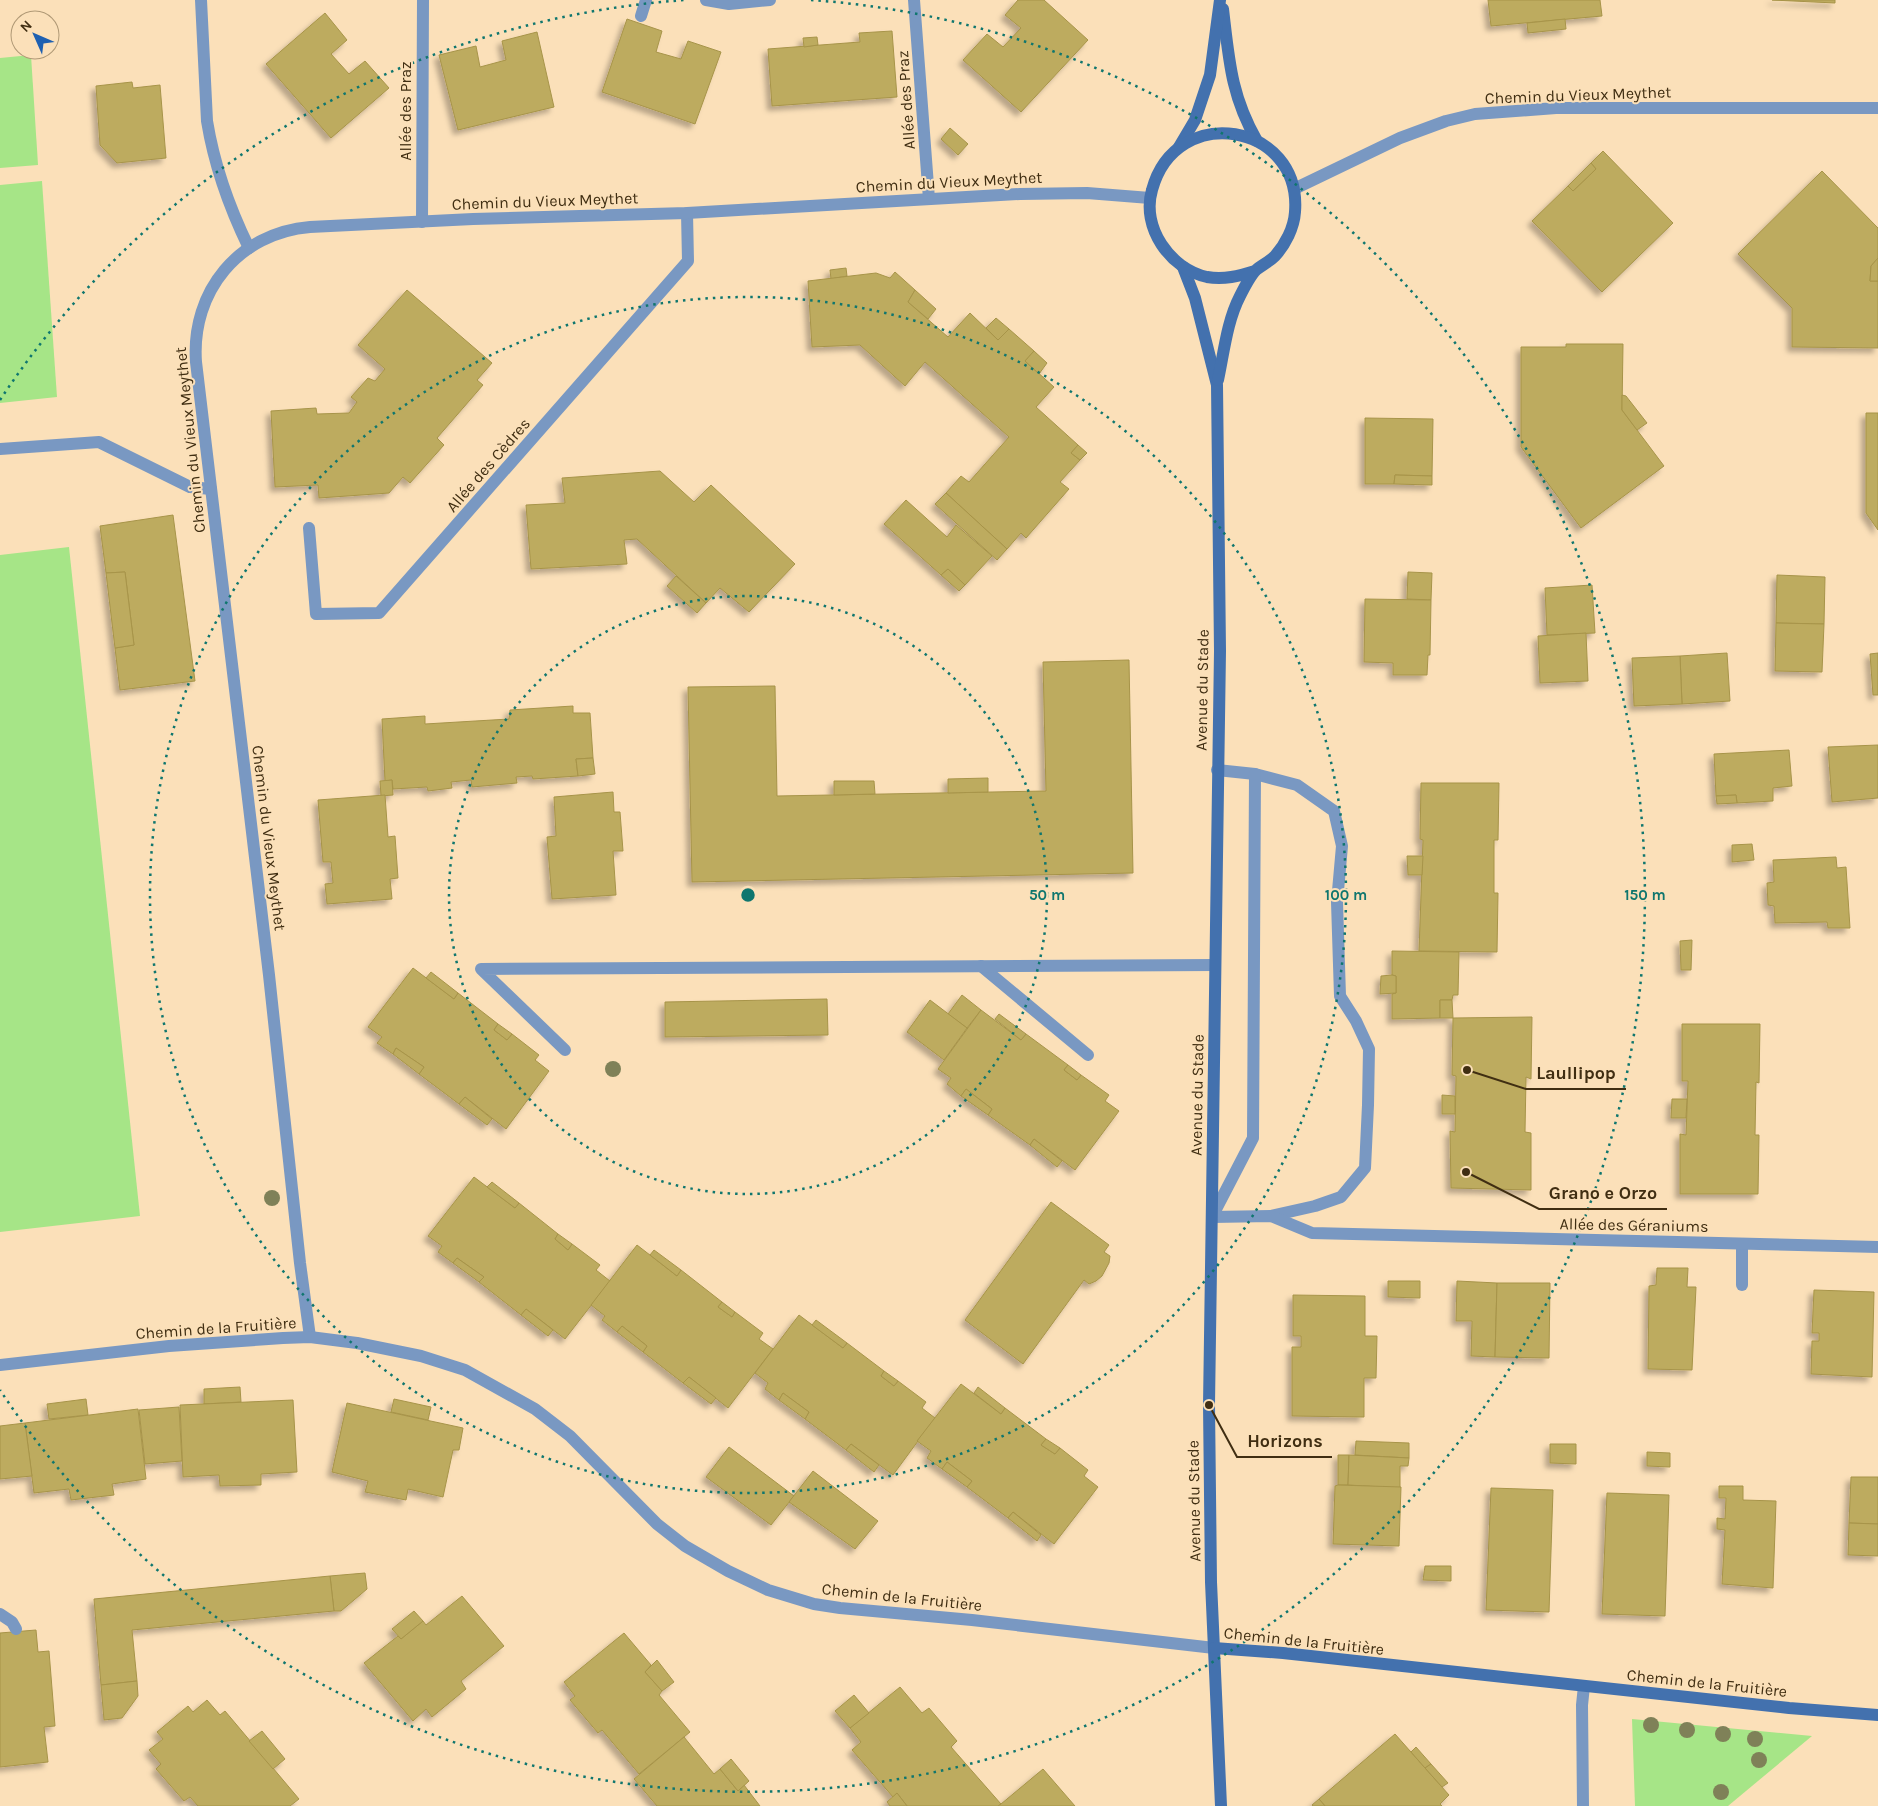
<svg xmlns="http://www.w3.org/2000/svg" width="1878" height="1806" font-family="Karla,sans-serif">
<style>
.green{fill:#a6e587}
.building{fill:#bdab5f;stroke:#a79449;filter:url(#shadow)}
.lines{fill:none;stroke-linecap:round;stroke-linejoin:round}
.lane{stroke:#7998c2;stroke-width:12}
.street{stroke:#7998c2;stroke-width:12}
.secondary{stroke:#4371ae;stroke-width:12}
.tree{fill:#7f8158}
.ring{fill:none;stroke:#0f766e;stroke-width:2.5;stroke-dasharray:2.5 5}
.labels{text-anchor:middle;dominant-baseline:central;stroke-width:4;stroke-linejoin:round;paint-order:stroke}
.street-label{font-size:16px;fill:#402e12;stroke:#fbe0b9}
.centre{fill:#0f766e;stroke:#fbe0b9;stroke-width:2.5}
.ring-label{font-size:15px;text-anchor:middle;font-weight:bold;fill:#0f766e;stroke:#fbe0b9;stroke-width:4;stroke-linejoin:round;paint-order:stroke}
.leader{fill:none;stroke:#402e12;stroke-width:2}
.callout-dot{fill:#402e12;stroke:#fbe0b9;stroke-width:2}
.callout-label{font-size:18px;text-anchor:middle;font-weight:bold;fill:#402e12;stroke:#fbe0b9;stroke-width:4;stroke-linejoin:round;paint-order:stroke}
</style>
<defs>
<filter id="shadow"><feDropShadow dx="-4.5" dy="4.5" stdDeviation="2.5" flood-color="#0004"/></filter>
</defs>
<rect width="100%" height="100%" fill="#fbe0b9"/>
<g class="green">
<polygon points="31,55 38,165 0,168 0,58"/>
<polygon points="42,181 57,397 0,403 0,185"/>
<polygon points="69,547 140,1216 0,1232 0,555"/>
<polygon points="1632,1719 1812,1736 1728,1806 1635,1806"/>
</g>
<g class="building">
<polygon points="1018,0 1044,0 1088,40 1021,112 963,60 987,34 1003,47 1021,28 1005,15"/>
<polygon points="1488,0 1600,0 1602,16 1491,26"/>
<polygon points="1772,0 1835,0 1835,3"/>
<polygon points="325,13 347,40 331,54 349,74 365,61 389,88 331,138 266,64"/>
<polygon points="627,19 662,31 656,52 681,59 688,41 721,52 695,124 602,92"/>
<polygon points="1565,19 1566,29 1528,33 1527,23"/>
<polygon points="892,31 897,97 772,106 768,49 860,42 859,33"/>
<polygon points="537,32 554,107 458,130 439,55 476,46 480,67 506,60 502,41"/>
<polygon points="817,37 818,45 804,47 803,38"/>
<polygon points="132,82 133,88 160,85 166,158 117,163 100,145 96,86"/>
<polygon points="950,128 968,144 958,155 941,139"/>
<polygon points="1603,151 1673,223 1602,292 1532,221 1568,186 1573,191 1596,169 1591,163"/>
<polygon points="1591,163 1596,169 1573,191 1568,186"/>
<polygon points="1822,171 1878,228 1878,258 1871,266 1870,281 1878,281 1878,348 1792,347 1792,308 1738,254"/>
<polygon points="1878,258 1878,281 1870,281 1871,266"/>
<polygon points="846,268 847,276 831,279 830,270"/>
<polygon points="895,272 915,290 908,302 948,337 970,313 998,340 1009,329 1034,351 1025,361 1054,387 1036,407 1078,445 1071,453 1080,460 1060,482 1069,489 1026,538 1021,533 1007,549 946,493 961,476 969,482 1009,437 925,362 905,386 860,345 812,347 808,281 876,273 890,278"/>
<polygon points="407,290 492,363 477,380 483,385 437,438 444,445 410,483 403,477 389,493 319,498 318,485 275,487 271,411 316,408 317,414 349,413 357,402 351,397 368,378 375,381 385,369 358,345"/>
<polygon points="915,290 936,309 928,319 908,302"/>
<polygon points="996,318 1009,329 998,340 986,328"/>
<polygon points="1566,344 1623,344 1622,410 1664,466 1581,528 1521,447 1521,347 1566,347"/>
<polygon points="1034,351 1047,363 1039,374 1025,361"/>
<polygon points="1622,395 1626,396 1647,423 1637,430 1622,410"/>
<polygon points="1866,413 1878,413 1878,530 1866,513"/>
<polygon points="1365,418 1433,419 1432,476 1395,475 1394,484 1365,484"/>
<polygon points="1078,445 1087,453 1080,460 1071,453"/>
<polygon points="660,471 694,502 711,485 795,564 749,612 720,588 706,603 637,539 624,540 627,564 531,569 526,505 565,503 562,478"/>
<polygon points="1395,475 1432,476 1432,485 1394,484"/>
<polygon points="946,493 1007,549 997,560 935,504"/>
<polygon points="906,500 947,537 956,525 992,556 965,585 948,569 941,575 884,524"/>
<polygon points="173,515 195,681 120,690 115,648 134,645 125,572 106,573 100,526"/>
<polygon points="948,569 965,585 959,591 941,575"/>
<polygon points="125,572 134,645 115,648 106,573"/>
<polygon points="1408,572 1432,573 1431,600 1407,599"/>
<polygon points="1777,575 1825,577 1824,624 1776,623"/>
<polygon points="676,576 706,603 697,613 667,586"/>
<polygon points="1592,585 1595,633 1547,635 1545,588"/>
<polygon points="1365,599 1431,600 1430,655 1428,655 1427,675 1393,675 1393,663 1364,662"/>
<polygon points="1776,623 1824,624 1822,672 1775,671"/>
<polygon points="1586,633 1588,681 1540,683 1538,636"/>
<polygon points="1727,653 1730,701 1682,704 1680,656"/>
<polygon points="1878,653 1878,695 1873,695 1870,654"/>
<polygon points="1680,656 1682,704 1634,706 1632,658"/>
<polygon points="1129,660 1133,873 692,882 688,687 775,686 777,796 1046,791 1043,662"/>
<polygon points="573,706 573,713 590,713 593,758 576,759 578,776 533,779 532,776 516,777 517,783 472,787 471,780 451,782 452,788 428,791 427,787 393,789 392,780 385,781 382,719 425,716 425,724 509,719 510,710"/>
<polygon points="1878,745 1878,798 1832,802 1828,747"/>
<polygon points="1789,750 1792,786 1773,788 1773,801 1737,803 1736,795 1716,796 1714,754"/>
<polygon points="593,758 595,774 578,776 576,759"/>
<polygon points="988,778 988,792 948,793 948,779"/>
<polygon points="392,780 393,795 381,796 380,781"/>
<polygon points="834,781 874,781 875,794 834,795"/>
<polygon points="1421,783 1499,783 1498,840 1494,840 1494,893 1498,893 1497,952 1419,951 1423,840 1420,839"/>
<polygon points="613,792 614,812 620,812 623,851 613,851 616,895 552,899 547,837 556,836 554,797"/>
<polygon points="385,795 388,837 395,836 398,878 390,879 392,899 327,904 325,884 333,883 331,862 323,862 318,800"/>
<polygon points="1736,795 1737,803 1717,804 1716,796"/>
<polygon points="1752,844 1754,860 1732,862 1732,845"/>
<polygon points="1407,856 1423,856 1422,875 1408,875"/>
<polygon points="1836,857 1837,868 1846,867 1850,928 1828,928 1827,922 1775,923 1774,906 1768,905 1767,883 1774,882 1773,860"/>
<polygon points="1692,940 1691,970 1681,970 1680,941"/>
<polygon points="1392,951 1459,952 1458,995 1453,995 1452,1000 1440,1000 1440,1018 1392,1019 1392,994 1396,993 1396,976 1392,975"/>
<polygon points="413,968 454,999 458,993 498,1024 494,1030 507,1040 512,1034 539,1055 535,1060 549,1071 506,1129 465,1097 459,1104 419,1074 424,1067 396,1048 393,1054 377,1043 382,1037 368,1027"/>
<polygon points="431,972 458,993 454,999 426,978"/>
<polygon points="1392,975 1396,976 1396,993 1380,994 1381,976"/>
<polygon points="962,995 981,1010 967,1028 948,1014"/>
<polygon points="827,999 828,1035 665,1037 665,1002"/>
<polygon points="930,1000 967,1028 944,1060 907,1032"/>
<polygon points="1440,1000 1452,1000 1453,1018 1440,1018"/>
<polygon points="981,1010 1021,1040 1026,1034 1068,1065 1064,1070 1077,1080 1081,1075 1109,1095 1105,1101 1119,1111 1075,1170 1034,1139 1030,1145 988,1115 992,1109 966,1089 961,1096 947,1084 951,1078 938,1069"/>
<polygon points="999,1014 1026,1034 1021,1040 995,1019"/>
<polygon points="1532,1017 1531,1079 1526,1077 1525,1132 1531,1133 1531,1190 1451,1188 1450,1131 1455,1132 1456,1076 1452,1075 1453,1018"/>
<polygon points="498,1024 512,1034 507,1040 494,1030"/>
<polygon points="1682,1024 1760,1024 1759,1083 1756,1082 1755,1135 1759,1135 1758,1194 1680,1194 1680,1134 1686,1135 1688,1081 1682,1081"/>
<polygon points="396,1048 424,1067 419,1074 393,1054"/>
<polygon points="1068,1065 1081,1075 1077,1080 1064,1070"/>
<polygon points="966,1089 992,1109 988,1115 961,1096"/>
<polygon points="1442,1095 1455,1096 1455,1114 1442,1114"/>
<polygon points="465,1097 492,1119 487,1125 459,1104"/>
<polygon points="1672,1099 1687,1099 1686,1118 1671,1118"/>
<polygon points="1034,1139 1062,1161 1057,1167 1030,1145"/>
<polygon points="474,1177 515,1208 519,1203 558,1234 555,1239 568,1250 572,1244 600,1265 596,1270 610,1281 565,1339 526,1309 521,1315 479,1282 484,1277 457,1258 453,1263 438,1252 442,1246 428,1236"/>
<polygon points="492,1182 519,1203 515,1208 487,1187"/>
<polygon points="1051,1202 1109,1245 1104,1252 1110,1256 1109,1263 1102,1276 1096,1281 1089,1284 1084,1280 1023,1364 965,1320"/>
<polygon points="558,1234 572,1244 568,1250 555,1239"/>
<polygon points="637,1245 677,1276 681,1270 722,1302 718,1307 732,1317 735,1312 763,1333 759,1339 773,1349 728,1408 689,1377 683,1383 643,1352 647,1346 622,1326 617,1332 602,1320 605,1316 591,1305"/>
<polygon points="654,1250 681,1270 677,1276 650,1255"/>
<polygon points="457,1258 484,1277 479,1282 453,1263"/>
<polygon points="1657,1268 1688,1268 1687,1287 1696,1287 1692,1370 1648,1369 1649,1286 1656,1285"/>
<polygon points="1388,1281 1420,1281 1420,1298 1388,1297"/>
<polygon points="1457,1281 1497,1283 1495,1357 1471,1356 1472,1321 1456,1321"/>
<polygon points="1497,1283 1550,1283 1549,1358 1495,1357"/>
<polygon points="1814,1290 1874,1292 1872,1377 1811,1374 1812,1341 1819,1341 1819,1333 1812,1333"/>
<polygon points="1293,1295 1365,1296 1365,1336 1377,1336 1376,1378 1364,1378 1364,1417 1292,1416 1292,1347 1301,1347 1301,1336 1293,1336"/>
<polygon points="722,1302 735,1312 732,1317 718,1307"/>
<polygon points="526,1309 553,1330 548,1336 521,1315"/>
<polygon points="799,1315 843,1348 847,1343 884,1371 881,1376 894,1386 898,1381 926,1402 922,1408 935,1418 893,1475 851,1444 846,1450 805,1419 809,1412 783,1393 779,1400 765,1389 768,1383 755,1373"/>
<polygon points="816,1320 847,1343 843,1348 812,1325"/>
<polygon points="622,1326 647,1346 643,1352 617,1332"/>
<polygon points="884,1371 898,1381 894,1386 881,1376"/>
<polygon points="689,1377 716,1398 711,1404 683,1383"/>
<polygon points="961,1384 1001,1414 1005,1408 1046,1439 1041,1445 1055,1454 1060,1448 1088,1470 1084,1476 1098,1487 1054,1544 1013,1512 1008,1518 967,1487 972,1481 947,1462 942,1469 927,1458 931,1451 917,1441"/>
<polygon points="240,1387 241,1402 204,1404 204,1389"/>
<polygon points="978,1387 1005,1408 1001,1414 974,1393"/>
<polygon points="783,1393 809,1412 805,1419 779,1400"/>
<polygon points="86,1399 88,1415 49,1419 47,1404"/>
<polygon points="394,1399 431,1407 428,1420 391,1412"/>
<polygon points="293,1400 297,1472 261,1474 261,1485 220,1486 219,1475 183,1477 180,1405"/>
<polygon points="347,1403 463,1428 459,1450 453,1450 443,1497 408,1489 406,1500 365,1492 368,1481 332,1472"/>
<polygon points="179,1407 182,1461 145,1464 139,1410"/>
<polygon points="138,1409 146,1479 112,1484 114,1495 71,1500 69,1489 34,1493 25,1423"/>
<polygon points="25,1423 32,1476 0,1479 0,1426"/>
<polygon points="1046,1439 1060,1448 1055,1454 1041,1445"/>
<polygon points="1356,1441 1409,1443 1409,1458 1355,1455"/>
<polygon points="851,1444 879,1465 874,1472 846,1450"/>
<polygon points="1550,1444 1576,1444 1576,1464 1550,1463"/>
<polygon points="729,1447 794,1496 771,1525 706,1477"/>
<polygon points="1647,1452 1670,1453 1670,1467 1647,1466"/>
<polygon points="1338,1455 1349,1455 1348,1485 1338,1485"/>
<polygon points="1349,1455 1409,1458 1408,1466 1400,1466 1400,1488 1348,1485"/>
<polygon points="947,1462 972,1481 967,1487 942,1469"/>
<polygon points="813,1471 878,1521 855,1549 789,1502"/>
<polygon points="1851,1477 1878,1477 1878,1524 1849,1523"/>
<polygon points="1338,1485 1401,1487 1399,1546 1333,1544 1335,1486"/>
<polygon points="1719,1486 1743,1486 1743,1500 1776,1501 1773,1588 1722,1584 1725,1530 1717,1529 1717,1518 1725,1519 1726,1498 1719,1498"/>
<polygon points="1491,1488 1553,1490 1549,1612 1486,1610"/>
<polygon points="1607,1493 1669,1495 1665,1616 1602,1614"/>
<polygon points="1013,1512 1041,1535 1037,1541 1008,1518"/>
<polygon points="1849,1523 1878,1524 1878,1556 1848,1555"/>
<polygon points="1425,1566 1451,1566 1451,1581 1423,1580"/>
<polygon points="365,1573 367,1589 341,1611 334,1611 330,1576"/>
<polygon points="330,1576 334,1611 132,1630 137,1681 101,1685 94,1599"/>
<polygon points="462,1596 504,1646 461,1681 466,1689 432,1717 426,1709 413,1721 364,1663 398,1636 401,1639 423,1621 426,1625"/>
<polygon points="414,1611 423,1621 401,1639 392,1629"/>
<polygon points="36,1630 38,1652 49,1651 55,1726 44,1727 48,1762 0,1767 0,1633"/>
<polygon points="624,1633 651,1665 645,1672 662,1691 659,1695 690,1732 639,1774 602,1730 598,1733 570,1700 575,1696 564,1682"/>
<polygon points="657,1660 674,1682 662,1691 645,1672"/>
<polygon points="137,1681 138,1696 122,1718 104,1720 101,1685"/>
<polygon points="900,1687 922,1713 929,1708 957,1741 951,1747 1001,1804 998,1806 907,1806 897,1793 893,1797 852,1750 861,1742 850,1728"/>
<polygon points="854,1695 869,1713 850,1728 835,1711"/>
<polygon points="207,1700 220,1715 225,1711 299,1799 290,1806 198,1806 190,1797 184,1801 156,1769 161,1764 149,1750 163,1739 157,1732 188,1706 193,1712"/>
<polygon points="262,1731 285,1759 273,1769 249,1741"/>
<polygon points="1395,1734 1449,1795 1440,1804 1442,1806 1325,1806 1319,1799"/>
<polygon points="684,1737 714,1774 720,1769 738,1791 744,1785 760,1806 657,1806 634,1779"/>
<polygon points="1416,1747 1431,1764 1425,1768 1411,1752"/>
<polygon points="731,1759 749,1781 738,1791 720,1769"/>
<polygon points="1431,1764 1448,1783 1442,1787 1425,1768"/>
<polygon points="1043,1769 1075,1806 998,1806 1001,1804"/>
<polygon points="897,1793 907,1806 890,1806 887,1802"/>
<polygon points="1319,1799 1325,1806 1313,1806 1312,1805"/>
</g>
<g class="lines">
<g class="lane">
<polyline points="706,0 729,4 770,0"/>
<polyline points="641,16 646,0"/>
<polyline points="0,449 99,442 190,487 211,489"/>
<polyline points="1217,770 1255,774 1297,785 1334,811 1342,846 1337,902 1340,996 1356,1021 1369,1049 1368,1105 1365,1168 1341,1197 1315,1206 1271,1216"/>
<polyline points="981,966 1088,1055"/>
<polyline points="565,1050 481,969 1215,965"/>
<polyline points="1212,1217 1253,1138 1255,774"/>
<polyline points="1742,1285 1742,1244"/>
<polyline points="0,1614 12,1622 16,1629"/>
</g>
<g class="street">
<path d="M201 0 207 121C214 164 230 209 249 248"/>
<polyline points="914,0 929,199"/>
<polyline points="1294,189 1400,138 1446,121 1475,114 1556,108 1878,108"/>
<polyline points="422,222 423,0"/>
<polyline points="309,528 316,614 379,613 688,261 687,213"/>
<polyline points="1212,1217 1271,1216 1312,1233 1878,1247"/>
<path d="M310 1337 300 1263 269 975 196 362C191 291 239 233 310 227L473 219 687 213 1020 194 1087 193 1150 198"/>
<polyline points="0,1365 169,1346 283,1338 310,1337 357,1343 421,1356 465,1370 535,1409 570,1436 657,1524 685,1546 728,1571 768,1590 814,1604 840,1608 972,1620 1214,1648"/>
<polyline points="1583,1806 1582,1705 1584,1686"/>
</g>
<g class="secondary">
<path d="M1223 9C1229 60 1231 96 1257 141"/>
<polyline points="1179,147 1195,120 1210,75 1220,0"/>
<polyline points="1183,267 1195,298 1217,385 1220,651 1209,1405 1211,1582 1221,1806"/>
<path d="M1218 380C1224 352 1227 321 1240 296 1244 288 1250 276 1256 270 1262 265 1269 262 1275 256 1285 245 1294 228 1295 212 1302 123 1176 101 1152 190 1141 227 1170 269 1207 277 1224 280 1239 276 1255 271"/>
<polyline points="1214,1648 1283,1653 1789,1708 1878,1715"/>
</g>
</g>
<g class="tree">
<circle cx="613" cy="1069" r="8"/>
<circle cx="272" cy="1198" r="8"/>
<circle cx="1651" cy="1725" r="8"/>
<circle cx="1687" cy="1730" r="8"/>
<circle cx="1723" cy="1734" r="8"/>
<circle cx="1755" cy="1739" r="8"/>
<circle cx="1759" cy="1760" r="8"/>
<circle cx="1721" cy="1792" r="8"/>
</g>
<g class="ring">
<circle cx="748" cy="895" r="299"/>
<circle cx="748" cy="895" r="598"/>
<path d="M0 400A897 897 0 0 1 685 0M811 0A897 897 0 1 1 0 1390"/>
</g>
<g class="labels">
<g class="street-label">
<text transform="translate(1578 95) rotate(-2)">Chemin du Vieux Meythet</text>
<text transform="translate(906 100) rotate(-94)">Allée des Praz</text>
<text transform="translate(405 111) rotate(-90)">Allée des Praz</text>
<text transform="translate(949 182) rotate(-3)">Chemin du Vieux Meythet</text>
<text transform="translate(545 201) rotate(-2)">Chemin du Vieux Meythet</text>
<text transform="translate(190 440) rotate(-96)">Chemin du Vieux Meythet</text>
<text transform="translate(488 465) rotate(-49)">Allée des Cèdres</text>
<text transform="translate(1202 690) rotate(-89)">Avenue du Stade</text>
<text transform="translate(269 838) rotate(83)">Chemin du Vieux Meythet</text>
<text transform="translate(1197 1095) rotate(-89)">Avenue du Stade</text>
<text transform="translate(1634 1225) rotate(1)">Allée des Géraniums</text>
<text transform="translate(216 1328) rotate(-4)">Chemin de la Fruitière</text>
<text transform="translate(1194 1501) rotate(-91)">Avenue du Stade</text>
<text transform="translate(902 1597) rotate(6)">Chemin de la Fruitière</text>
<text transform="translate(1304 1641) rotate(6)">Chemin de la Fruitière</text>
<text transform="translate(1707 1683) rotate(6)">Chemin de la Fruitière</text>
</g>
</g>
<circle cx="748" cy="895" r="8" class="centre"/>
<g class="ring-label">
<text x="1047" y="900">50 m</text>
<text x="1346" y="900">100 m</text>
<text x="1645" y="900">150 m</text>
</g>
<path class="leader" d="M1467 1070L1526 1089H1626M1466 1172L1539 1209H1667M1209 1405L1237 1457H1332"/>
<g class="callout-dot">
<circle cx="1467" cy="1070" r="5"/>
<circle cx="1466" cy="1172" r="5"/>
<circle cx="1209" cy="1405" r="5"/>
</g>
<g class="callout-label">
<text x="1576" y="1079">Laullipop</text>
<text x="1603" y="1199">Grano e Orzo</text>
<text x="1285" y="1447">Horizons</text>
</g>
<g transform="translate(35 35) rotate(315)"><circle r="24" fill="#fbe0b9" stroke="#b09976"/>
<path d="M0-4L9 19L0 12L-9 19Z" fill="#1e60b1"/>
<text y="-8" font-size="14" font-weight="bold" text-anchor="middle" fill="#402e12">N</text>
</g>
</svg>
